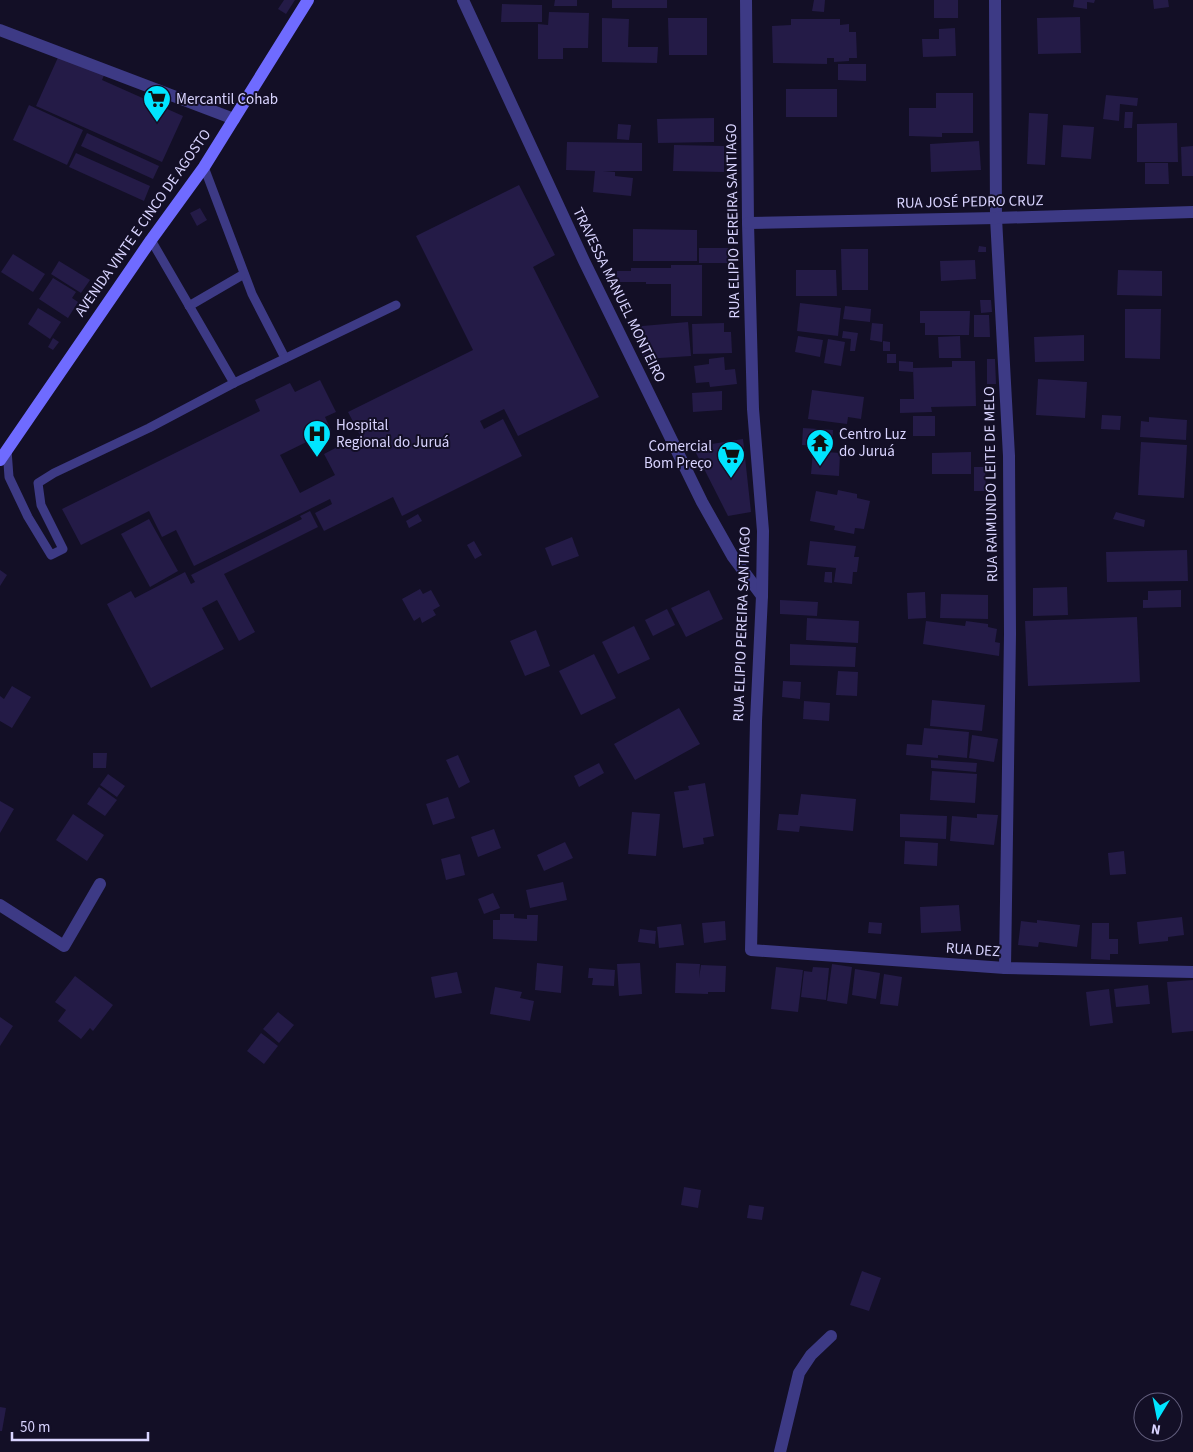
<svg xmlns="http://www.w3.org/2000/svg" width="1193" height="1452" font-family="'Source Sans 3',sans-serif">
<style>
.building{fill:#241b47}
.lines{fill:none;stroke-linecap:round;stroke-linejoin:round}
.lane{stroke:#3d3a85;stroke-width:9}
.street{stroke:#3d3a85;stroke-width:12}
.secondary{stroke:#6f6bff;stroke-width:12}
.labels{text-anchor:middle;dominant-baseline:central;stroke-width:4;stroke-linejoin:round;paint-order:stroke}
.poi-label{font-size:15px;fill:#d9d4ff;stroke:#130f26;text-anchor:start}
.street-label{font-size:15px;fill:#d9d4ff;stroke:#130f26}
</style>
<rect width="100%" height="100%" fill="#130f26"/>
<g class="building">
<polygon points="284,0 295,0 286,14 278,9"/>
<polygon points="555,0 577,0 577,6 554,6"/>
<rect x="612" y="0" width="55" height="8"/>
<polygon points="814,0 825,0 824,12 812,11"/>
<rect x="934" y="0" width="24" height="18"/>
<polygon points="1074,0 1095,0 1094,3 1087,2 1087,9 1073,7"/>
<polygon points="1153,0 1168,0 1169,7 1154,9"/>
<polygon points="502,4 542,5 542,22 501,22"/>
<polygon points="549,12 589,13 588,48 563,48 563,59 538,59 538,24 548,25"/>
<polygon points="1080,17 1081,53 1038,54 1037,18"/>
<polygon points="602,18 629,19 628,47 658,47 657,63 602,62"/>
<polygon points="668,18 707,18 707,55 669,55"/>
<polygon points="791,19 840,19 840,25 849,24 849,32 856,32 857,58 849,58 849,61 834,62 834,58 827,58 827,64 773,63 772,26 791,25"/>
<polygon points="955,28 956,56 923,57 922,39 939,39 939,29"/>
<polygon points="60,53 105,73 102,80 183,116 162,162 36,106"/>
<polygon points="838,64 866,64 866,81 838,80"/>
<rect x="786" y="89" width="51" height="28"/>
<polygon points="936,93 973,93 973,133 942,133 942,137 909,136 909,108 936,108"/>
<polygon points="1106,95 1138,98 1137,106 1120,104 1119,121 1103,119"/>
<polygon points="29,105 83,130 67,165 13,140"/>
<polygon points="1125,112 1133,112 1132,128 1124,128"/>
<polygon points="1029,113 1048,114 1045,165 1027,164"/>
<polygon points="714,118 714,142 658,143 657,119"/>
<polygon points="1177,123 1178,162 1137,162 1137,124"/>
<polygon points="618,124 631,125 629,140 617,139"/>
<polygon points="1063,125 1094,127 1091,159 1061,157"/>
<polygon points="87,133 159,166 153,179 81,146"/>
<polygon points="979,141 981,170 931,172 930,144"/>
<polygon points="567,142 642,143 642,171 603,171 615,172 615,176 633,178 631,196 593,192 595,171 566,170"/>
<polygon points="674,145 724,146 724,172 673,171"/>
<polygon points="1193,146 1193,176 1182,176 1181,147"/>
<polygon points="76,153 150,186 144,201 69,167"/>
<polygon points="1145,163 1168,163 1169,184 1145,184"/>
<polygon points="519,185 555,255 533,267 599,397 518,436 504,409 480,421 484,429 503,419 522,456 402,516 393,497 324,531 315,513 332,504 330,499 194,566 176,530 162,537 149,511 81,545 62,509 260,411 255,400 290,383 295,392 320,380 336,412 325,417 331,430 280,455 300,493 335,475 324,454 360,435 348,412 473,350 416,236"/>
<polygon points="200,208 207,220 197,226 190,213"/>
<polygon points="633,229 697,230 697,261 633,261"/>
<polygon points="979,246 986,247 986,252 978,252"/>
<polygon points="699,248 730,248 729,263 699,263"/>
<polygon points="841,249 868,249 868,290 842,290"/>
<polygon points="13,254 45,274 33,292 1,272"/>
<polygon points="975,260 976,279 941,281 940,261"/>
<polygon points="59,261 90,280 81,293 51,274"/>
<polygon points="671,265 702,265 702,316 671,316 671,284 646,284 646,282 617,282 617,271 631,271 631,268 671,268"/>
<polygon points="796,270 836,270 837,296 796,296"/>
<polygon points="1118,270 1162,271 1162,296 1117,295"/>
<polygon points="53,278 76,292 72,298 78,302 68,318 39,299"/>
<polygon points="980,300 991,300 992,312 981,313"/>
<polygon points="800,303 841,308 838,336 797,331"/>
<polygon points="845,306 871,309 870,322 843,319"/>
<polygon points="38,308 61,322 50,339 28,324"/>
<polygon points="1125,309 1161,309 1160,359 1125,358"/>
<polygon points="920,311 970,311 969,335 925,335 925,323 920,323"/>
<polygon points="974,315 989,315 990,337 974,337"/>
<polygon points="688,322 691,356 644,359 631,327"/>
<polygon points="724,323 724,332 731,332 732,353 693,354 692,324"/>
<polygon points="872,323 883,324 882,342 870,340"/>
<polygon points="843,331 858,333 855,351 850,351 851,339 842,338"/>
<polygon points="1084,335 1084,361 1035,362 1034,337"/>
<polygon points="798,336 823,340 820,357 795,352"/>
<polygon points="960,336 961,358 939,358 938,337"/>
<polygon points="53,338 59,342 53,350 48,347"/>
<polygon points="828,339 845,342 841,366 824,363"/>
<polygon points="883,341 890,342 890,351 883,351"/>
<rect x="887" y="354" width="9" height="9"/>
<polygon points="724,357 725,370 735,369 737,384 710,387 709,382 696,383 694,366 709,364 709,359"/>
<polygon points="987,359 995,359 996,384 987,384"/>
<polygon points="899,361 913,362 913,372 899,371"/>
<polygon points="952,361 975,361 976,406 931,407 932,412 900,413 900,399 914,399 913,368 952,367"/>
<polygon points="1038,379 1087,382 1085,418 1036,415"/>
<polygon points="812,390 864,397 861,419 848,417 847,424 808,419"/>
<polygon points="722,391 722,410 693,412 692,393"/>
<polygon points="1102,415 1121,416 1120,430 1101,429"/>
<rect x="913" y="416" width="22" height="20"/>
<polygon points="1149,417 1187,420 1186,440 1140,437 1141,421 1149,422"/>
<polygon points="803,428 833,430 832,447 802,445"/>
<polygon points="743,439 751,512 728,516 693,447"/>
<polygon points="1141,442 1187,445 1184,498 1138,495"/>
<polygon points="813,451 840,453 839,476 811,474"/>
<polygon points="971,452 971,474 932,474 932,453"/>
<polygon points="974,467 985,467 986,491 974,491"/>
<polygon points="838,490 857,494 857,498 870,501 864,529 855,528 854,534 834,530 835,526 810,521 816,491 837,495"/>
<polygon points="310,511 318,527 224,574 255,632 239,641 217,600 202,608 224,649 151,688 107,604 131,591 135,598 185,572 191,584 195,582 191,575 302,519 300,516"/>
<polygon points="1116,512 1145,520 1144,527 1113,519"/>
<polygon points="418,514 422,521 409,528 406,521"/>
<polygon points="149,519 178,571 150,587 121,534"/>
<polygon points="572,537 579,556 552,566 545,548"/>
<polygon points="474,541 482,555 475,559 467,545"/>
<polygon points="810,541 856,546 854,557 859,557 857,572 853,572 852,584 834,582 836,568 807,565"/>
<polygon points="1187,550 1188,581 1107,582 1106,552"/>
<polygon points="0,570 7,575 0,586"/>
<polygon points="825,572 832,572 832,583 824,582"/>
<polygon points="1067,587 1068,615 1033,616 1033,588"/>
<polygon points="420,589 423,594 431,590 440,606 433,610 436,615 422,623 420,617 414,621 402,599"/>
<polygon points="709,590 723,619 686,637 671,608"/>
<polygon points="1181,590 1181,607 1143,608 1143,600 1148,600 1148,591"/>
<polygon points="925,592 926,618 908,619 907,593"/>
<polygon points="941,594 988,595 988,619 940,618"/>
<polygon points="780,600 818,602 817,616 780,614"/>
<polygon points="667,609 675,625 653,636 645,620"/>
<polygon points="1137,617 1140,682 1028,686 1025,621"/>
<polygon points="807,618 859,621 858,643 806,640"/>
<polygon points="926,621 965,626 966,621 988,624 988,627 997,629 995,642 1000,643 999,656 923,644"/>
<polygon points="634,626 650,659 618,674 602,642"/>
<polygon points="536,630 550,666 525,676 510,641"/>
<polygon points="790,644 856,647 855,667 790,665"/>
<polygon points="594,654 616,698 581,715 559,671"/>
<polygon points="838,671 858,672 857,696 836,695"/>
<polygon points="783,681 801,682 800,699 782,697"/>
<polygon points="12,686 31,697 12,728 0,721 0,696 4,699"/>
<polygon points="932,700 985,705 982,731 930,726"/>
<polygon points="804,701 830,703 829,721 803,719"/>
<polygon points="679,708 700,744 635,780 614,744"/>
<polygon points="924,728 969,732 967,758 938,755 938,758 906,755 907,744 922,745"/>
<polygon points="972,735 998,739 994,762 969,758"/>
<polygon points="93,753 107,753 106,768 93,768"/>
<polygon points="458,755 470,782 459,788 446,760"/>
<polygon points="931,760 977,763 976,772 931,768"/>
<polygon points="599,763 604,773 579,787 574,776"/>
<polygon points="932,771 977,774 975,803 930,800"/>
<polygon points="108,774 125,786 117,797 100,785"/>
<polygon points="705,783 714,836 703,838 704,844 683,848 674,792 689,790 688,786"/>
<polygon points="99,787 117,800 105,816 87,804"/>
<polygon points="801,794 856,799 853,831 800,826 799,832 777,830 779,814 798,815"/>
<polygon points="448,797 455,818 433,825 426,804"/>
<polygon points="0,801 14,809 0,833"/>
<polygon points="632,812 660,814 656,856 628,854"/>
<polygon points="73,814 104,835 87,861 56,840"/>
<polygon points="900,814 947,816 946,839 900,837"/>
<polygon points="977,814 998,815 994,845 950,841 952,816 977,818"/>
<polygon points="494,829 501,848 478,857 471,837"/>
<polygon points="905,841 938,843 937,866 904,864"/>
<polygon points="565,842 573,858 544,871 537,855"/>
<polygon points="1124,851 1126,874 1110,875 1108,853"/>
<polygon points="460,854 465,875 446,880 441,859"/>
<polygon points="563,882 567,900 530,908 526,890"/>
<polygon points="493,893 500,908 484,914 478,899"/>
<polygon points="959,905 961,931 921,933 920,907"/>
<polygon points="500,914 514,914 514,918 527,919 527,915 538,915 537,941 493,939 493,920 500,920"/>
<polygon points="1182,917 1184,935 1168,937 1168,941 1139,944 1137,922"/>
<polygon points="1037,920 1080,925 1077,947 1039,942 1038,947 1018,945 1021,921 1037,923"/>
<polygon points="725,921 726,940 704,943 702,923"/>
<polygon points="869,922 882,923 881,934 868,933"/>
<polygon points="1092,923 1109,923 1109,939 1118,939 1118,954 1110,954 1110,960 1091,959"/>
<polygon points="681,924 684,945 659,948 657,927"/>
<polygon points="640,929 656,931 655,944 638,942"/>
<polygon points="537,963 563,966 561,993 535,990"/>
<polygon points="640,963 642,994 619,996 617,964"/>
<polygon points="676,963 700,964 699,978 701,965 726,966 725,992 708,992 708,994 675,993"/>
<polygon points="832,964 852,967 847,1004 827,1001"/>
<polygon points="776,967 803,970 798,1012 771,1009"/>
<polygon points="813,967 829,968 826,1000 801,997 804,971 812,972"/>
<polygon points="589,968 615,970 614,986 592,985 593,978 588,978"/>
<polygon points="855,969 880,973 876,999 852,995"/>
<polygon points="457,972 462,993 435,998 431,977"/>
<polygon points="884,974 902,977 898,1006 880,1004"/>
<polygon points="75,976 113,1005 93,1031 90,1028 81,1039 58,1021 66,1010 55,1002"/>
<polygon points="1193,980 1193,1031 1172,1033 1167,982"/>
<polygon points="1148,985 1150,1004 1116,1007 1114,989"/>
<polygon points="495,987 522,992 520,998 534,1001 530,1021 490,1014"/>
<polygon points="1109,989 1113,1023 1090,1026 1086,992"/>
<polygon points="278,1012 294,1025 279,1043 263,1029"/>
<polygon points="0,1017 13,1026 0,1046"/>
<polygon points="261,1033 278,1046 264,1064 247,1051"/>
<polygon points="684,1187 701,1190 698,1208 681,1205"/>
<polygon points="749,1205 764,1207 762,1220 747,1218"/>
<polygon points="862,1271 881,1278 869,1311 850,1305"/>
<polygon points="0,1407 6,1408 2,1431 0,1431"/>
</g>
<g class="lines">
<g class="lane">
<polyline points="204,167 252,294 285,358"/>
<polyline points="151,240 234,383"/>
<polyline points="189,306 244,274"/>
<polyline points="7,450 9,477 28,517 51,555 63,549 41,505 38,483 54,473 149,428 234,383 396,305"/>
</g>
<g class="street">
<polyline points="463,0 584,261 702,502 733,557 762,596"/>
<polyline points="746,0 748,223 753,409 763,531 762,596 756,721 751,950 1005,968 1193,972"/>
<polyline points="995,0 996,218 1009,456 1010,634 1005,968"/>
<polyline points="0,30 234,119"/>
<polyline points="748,223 996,218 1193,212"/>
<polyline points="0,905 64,946 100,884"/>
<polyline points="780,1452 799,1373 811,1355 831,1336"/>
</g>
<polyline class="secondary" points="0,460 151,240 204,167 308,0"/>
</g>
<defs>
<symbol id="supermarket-pin" viewBox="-11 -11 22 30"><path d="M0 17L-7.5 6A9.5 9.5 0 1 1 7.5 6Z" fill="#00e5ff" stroke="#130f26"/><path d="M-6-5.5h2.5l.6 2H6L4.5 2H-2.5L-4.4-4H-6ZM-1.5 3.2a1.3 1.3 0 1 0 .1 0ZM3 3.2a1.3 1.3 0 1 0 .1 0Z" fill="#111"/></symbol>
<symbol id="hospital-pin" viewBox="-11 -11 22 30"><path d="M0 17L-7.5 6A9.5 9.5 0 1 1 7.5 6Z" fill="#00e5ff" stroke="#130f26"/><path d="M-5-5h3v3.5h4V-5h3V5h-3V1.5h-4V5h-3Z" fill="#111"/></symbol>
<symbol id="temple-pin" viewBox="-11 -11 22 30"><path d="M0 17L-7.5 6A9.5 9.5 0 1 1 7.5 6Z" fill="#00e5ff" stroke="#130f26"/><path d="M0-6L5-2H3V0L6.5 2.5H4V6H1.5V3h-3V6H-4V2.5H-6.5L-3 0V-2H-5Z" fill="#111"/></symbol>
</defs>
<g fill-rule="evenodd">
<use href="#supermarket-pin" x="141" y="83" width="32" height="43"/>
<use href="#hospital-pin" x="301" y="418" width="32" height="43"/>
<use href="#temple-pin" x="804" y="427" width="32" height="43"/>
<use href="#supermarket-pin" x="715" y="439" width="32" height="43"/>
</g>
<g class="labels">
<g class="poi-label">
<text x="176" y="99">Mercantil Cohab</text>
<text x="336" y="425">Hospital<tspan x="336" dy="17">Regional do Juruá</tspan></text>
<text x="839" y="434">Centro Luz<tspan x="839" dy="17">do Juruá</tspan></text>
<text x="712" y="446" text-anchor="end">Comercial<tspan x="712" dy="17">Bom Preço</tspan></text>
</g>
<g class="street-label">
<text transform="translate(970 202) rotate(-1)">RUA JOSÉ PEDRO CRUZ</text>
<text transform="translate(733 221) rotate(-91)">RUA ELIPIO PEREIRA SANTIAGO</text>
<text transform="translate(143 223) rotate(-55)">AVENIDA VINTE E CINCO DE AGOSTO</text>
<text transform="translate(619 295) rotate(64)">TRAVESSA MANUEL MONTEIRO</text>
<text transform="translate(991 484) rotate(-91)">RUA RAIMUNDO LEITE DE MELO</text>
<text transform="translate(742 624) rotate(-88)">RUA ELIPIO PEREIRA SANTIAGO</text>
<text transform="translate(973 950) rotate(4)">RUA DEZ</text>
</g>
</g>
<g transform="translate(1158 1417) rotate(190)"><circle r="24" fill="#130f26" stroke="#625e7d"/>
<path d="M0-4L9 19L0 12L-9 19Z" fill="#00e5ff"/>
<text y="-8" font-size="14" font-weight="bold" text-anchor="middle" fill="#d9d4ff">N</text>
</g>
<path d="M12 1432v8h136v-8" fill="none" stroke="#d9d4ff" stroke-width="2.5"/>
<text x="20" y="1432" font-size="15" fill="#d9d4ff" stroke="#130f26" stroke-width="4" paint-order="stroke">50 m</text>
</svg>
